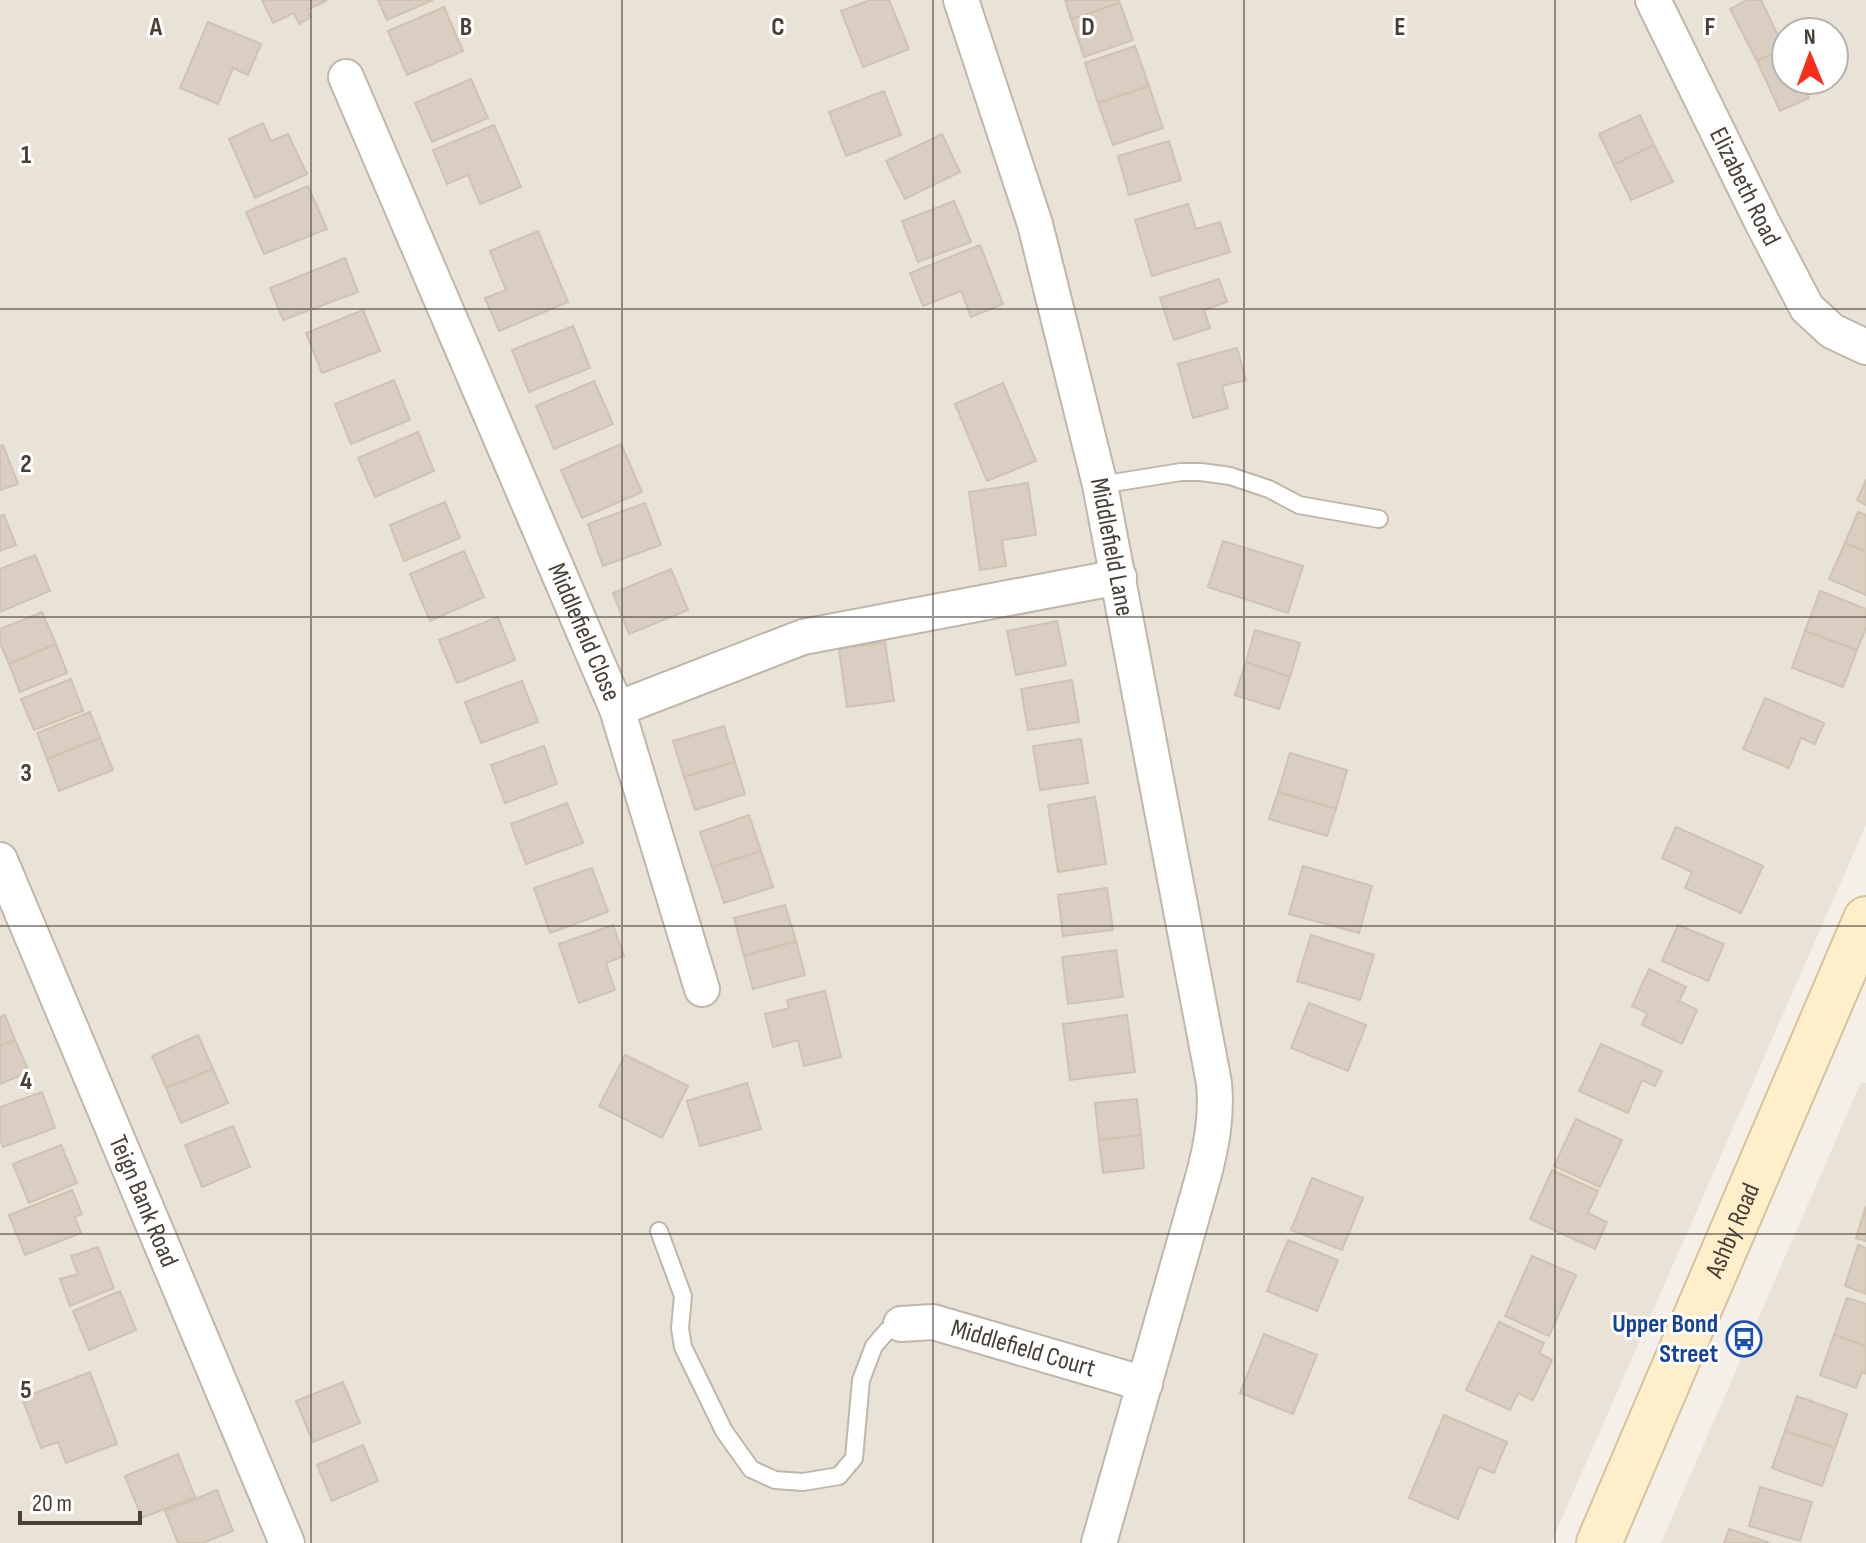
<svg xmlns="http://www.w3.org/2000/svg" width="1866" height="1543" font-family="'Sofia Sans Condensed',sans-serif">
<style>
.residential{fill:#e8e2d7;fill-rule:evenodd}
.building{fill:#d9cec1;stroke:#d1c2b1;stroke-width:2}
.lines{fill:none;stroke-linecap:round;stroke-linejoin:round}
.service-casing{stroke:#c0b7ab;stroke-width:20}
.minor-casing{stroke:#c0b7ab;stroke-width:38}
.secondary-casing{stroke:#d7c39b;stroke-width:48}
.service{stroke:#fff;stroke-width:16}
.minor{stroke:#fff;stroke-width:34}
.secondary{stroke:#feeec9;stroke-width:44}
.grid{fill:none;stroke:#484037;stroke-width:2;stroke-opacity:0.55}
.labels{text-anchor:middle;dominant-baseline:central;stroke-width:6;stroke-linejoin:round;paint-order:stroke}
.street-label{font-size:26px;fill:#484037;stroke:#fff}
.transit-label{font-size:26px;font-weight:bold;fill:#164399;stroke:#fff;text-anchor:end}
.grid-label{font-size:26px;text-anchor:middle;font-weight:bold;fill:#484037;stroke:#fff;stroke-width:6;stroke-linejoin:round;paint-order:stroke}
</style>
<rect width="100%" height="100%" fill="#f4f0e9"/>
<g class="residential">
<path d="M0 0H1866V825L1551 1543H0ZM1786 32H1834V80H1786Z"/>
<polygon points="1861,1082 1866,1083 1866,1543 1661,1543"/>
</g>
<g class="building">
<polygon points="262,0 325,0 326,1 307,10 311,17 299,24 294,13 273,23"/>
<polygon points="378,0 433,0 387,20"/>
<polygon points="870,0 889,0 909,49 863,67 841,11"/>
<polygon points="1065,0 1119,0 1120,3 1071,19"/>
<polygon points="1747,0 1761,0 1784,48 1757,61 1730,9"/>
<polygon points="1120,3 1133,40 1084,57 1071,19"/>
<polygon points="444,7 463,51 407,75 388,31"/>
<polygon points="208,22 261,44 248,75 233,68 218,104 180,88"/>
<polygon points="1135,46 1149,86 1098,103 1085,63"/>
<polygon points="1784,48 1786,80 1800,80 1809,98 1780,111 1757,61"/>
<polygon points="471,79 488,118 432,142 415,103"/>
<polygon points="1149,86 1163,128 1113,145 1098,103"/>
<polygon points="884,91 901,135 846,156 829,112"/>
<polygon points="1640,115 1654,145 1614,165 1599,134"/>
<polygon points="263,123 271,141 288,134 307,174 255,198 229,139"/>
<polygon points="494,125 521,187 480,204 468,175 447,184 433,150"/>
<polygon points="942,134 960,172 905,199 886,161"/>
<polygon points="1169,141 1181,180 1129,195 1118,156"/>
<polygon points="1654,145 1673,182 1631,200 1614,165"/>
<polygon points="308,186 327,229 264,254 246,212"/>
<polygon points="954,201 971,242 918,262 902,221"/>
<polygon points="1188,204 1196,229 1220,222 1230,252 1152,276 1135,220"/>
<polygon points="538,231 568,302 499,331 485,298 506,290 490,251"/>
<polygon points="980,245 1003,304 971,317 961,291 923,306 910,273"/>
<polygon points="345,258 358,292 283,320 270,288"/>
<polygon points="1219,279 1227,302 1204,310 1210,328 1174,340 1160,298"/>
<polygon points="363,310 380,351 322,373 306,333"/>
<polygon points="573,326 590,368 529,392 512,350"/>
<polygon points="1237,348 1246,380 1222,386 1228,408 1193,418 1178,364"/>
<polygon points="394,380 410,420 351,444 335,404"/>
<polygon points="594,381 613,424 554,449 536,406"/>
<polygon points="1003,383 1036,461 987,481 955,404"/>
<polygon points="418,432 434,471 375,497 358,458"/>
<polygon points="621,444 642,492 582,518 561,470"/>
<polygon points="3,445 18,484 0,490 0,446"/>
<polygon points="1866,480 1866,505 1857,500"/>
<polygon points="1028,483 1036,535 1002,540 1006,566 980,570 969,492"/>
<polygon points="445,502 460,538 404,561 390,525"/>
<polygon points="645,503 661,545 603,566 588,524"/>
<polygon points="1858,512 1866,515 1866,552 1845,543"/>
<polygon points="4,515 16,545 0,551 0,516"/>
<polygon points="1223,541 1303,566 1288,613 1208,587"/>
<polygon points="1845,543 1866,552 1866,595 1829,579"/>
<polygon points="464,551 484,597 430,621 410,574"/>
<polygon points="35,555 50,591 0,612 0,569"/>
<polygon points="671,569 688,610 629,634 613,593"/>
<polygon points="1820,591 1866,609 1866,628 1857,650 1805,631"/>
<polygon points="42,612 56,644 9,664 0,643 0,629"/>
<polygon points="498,617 515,660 457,683 439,640"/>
<polygon points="1057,621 1066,665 1016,675 1007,631"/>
<polygon points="1255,630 1300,643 1290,677 1246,662"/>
<polygon points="1805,631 1857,650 1843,687 1792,668"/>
<polygon points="885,642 894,701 847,707 839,649"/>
<polygon points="56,644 67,673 20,692 9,664"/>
<polygon points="1246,662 1290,677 1279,709 1235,695"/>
<polygon points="71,679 83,711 34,730 21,699"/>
<polygon points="1072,680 1079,722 1028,730 1021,689"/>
<polygon points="522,681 538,722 481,743 465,702"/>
<polygon points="1765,698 1824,723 1815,744 1801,738 1789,768 1743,749"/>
<polygon points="90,712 100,738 47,759 37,733"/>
<polygon points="724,726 735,762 684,777 673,741"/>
<polygon points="100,738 113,770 59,791 47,759"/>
<polygon points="1081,739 1088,783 1040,790 1033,746"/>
<polygon points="544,746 557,784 505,803 491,765"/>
<polygon points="1290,753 1347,770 1336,809 1278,792"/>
<polygon points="735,762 745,794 695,810 684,777"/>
<polygon points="1278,792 1336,809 1327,836 1269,819"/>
<polygon points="1095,797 1106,864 1058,872 1048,805"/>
<polygon points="567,803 583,843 526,864 511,824"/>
<polygon points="749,815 761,851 712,867 700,832"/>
<polygon points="1676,827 1763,866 1741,913 1685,888 1692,872 1662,858"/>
<polygon points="761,851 773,887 724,903 712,867"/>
<polygon points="1303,866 1372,886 1359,933 1289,914"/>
<polygon points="592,868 608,912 550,933 534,888"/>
<polygon points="1107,888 1113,930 1063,936 1058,895"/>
<polygon points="785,905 796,941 744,956 734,918"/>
<polygon points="613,925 624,956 606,963 615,990 579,1003 559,944"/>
<polygon points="1678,925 1724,944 1708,981 1662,961"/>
<polygon points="1311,935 1374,955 1360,1000 1297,981"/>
<polygon points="796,941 805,975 753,989 744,956"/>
<polygon points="1116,950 1123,997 1068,1004 1062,957"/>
<polygon points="1649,969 1686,987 1679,1001 1697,1010 1682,1044 1642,1025 1647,1013 1632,1006"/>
<polygon points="825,991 841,1057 804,1066 798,1040 773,1047 765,1014 789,1008 787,1000"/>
<polygon points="1309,1003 1366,1025 1348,1071 1291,1048"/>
<polygon points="5,1015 15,1040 0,1046 0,1017"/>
<polygon points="1127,1015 1135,1072 1070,1080 1063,1024"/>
<polygon points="198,1035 213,1069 166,1088 152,1056"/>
<polygon points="15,1040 29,1072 0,1084 0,1046"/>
<polygon points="1601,1044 1662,1071 1655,1086 1642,1080 1628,1113 1579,1091"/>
<polygon points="625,1055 688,1086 662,1138 599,1106"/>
<polygon points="213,1069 228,1103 181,1123 166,1088"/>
<polygon points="747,1083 761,1129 700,1146 687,1101"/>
<polygon points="42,1092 55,1128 3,1147 0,1139 0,1107"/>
<polygon points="1137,1099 1141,1135 1099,1140 1095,1103"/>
<polygon points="1576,1119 1622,1140 1600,1187 1554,1166"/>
<polygon points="233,1126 250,1167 202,1187 185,1145"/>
<polygon points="1141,1135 1144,1168 1103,1173 1099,1140"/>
<polygon points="61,1145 77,1183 29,1203 13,1164"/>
<polygon points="1552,1170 1598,1191 1588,1213 1607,1222 1595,1249 1530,1219"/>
<polygon points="1312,1178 1363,1198 1342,1250 1291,1230"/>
<polygon points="72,1190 82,1214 75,1217 81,1233 25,1255 9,1215"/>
<polygon points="1866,1206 1866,1241 1856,1238"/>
<polygon points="1288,1240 1338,1260 1317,1311 1267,1291"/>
<polygon points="1858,1245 1866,1248 1866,1294 1845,1286"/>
<polygon points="98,1247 114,1288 70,1306 60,1279 78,1274 71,1256"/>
<polygon points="1532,1256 1576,1275 1549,1336 1505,1316"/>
<polygon points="120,1291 136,1330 89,1350 73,1311"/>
<polygon points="1847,1298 1866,1304 1866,1346 1834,1335"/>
<polygon points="1499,1322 1544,1343 1539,1353 1552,1360 1533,1400 1518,1393 1510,1410 1466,1390"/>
<polygon points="1264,1334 1317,1355 1293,1414 1240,1393"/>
<polygon points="1834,1335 1866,1346 1866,1374 1862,1372 1856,1388 1820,1375"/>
<polygon points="90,1372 117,1444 66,1463 58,1442 41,1448 22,1398"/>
<polygon points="343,1382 360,1423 313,1442 296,1401"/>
<polygon points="1797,1396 1847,1414 1835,1448 1785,1431"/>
<polygon points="1444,1415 1507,1442 1494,1473 1479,1467 1458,1519 1409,1498"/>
<polygon points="1785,1431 1835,1448 1822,1486 1772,1468"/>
<polygon points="363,1445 378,1481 332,1501 317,1465"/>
<polygon points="178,1454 195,1497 142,1518 125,1476"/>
<polygon points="1760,1487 1812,1502 1800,1541 1749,1526"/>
<polygon points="217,1490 233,1531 203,1543 178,1543 165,1511"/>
<polygon points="1729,1529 1770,1543 1724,1543"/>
</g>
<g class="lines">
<defs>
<g id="service">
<polyline points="1100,485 1181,472 1201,472 1230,476 1269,489 1299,505 1379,519"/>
<polyline points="659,1231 683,1296 680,1328 683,1347 724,1431 751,1469 775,1480 803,1482 839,1476 854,1458 861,1380 874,1346 887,1331 901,1324"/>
</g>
<g id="minor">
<path id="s1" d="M961 0 1035 224 1100 485 1214 1083C1217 1115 1212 1143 1204 1174L1099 1543"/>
<path id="s2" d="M1653 0 1763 224 1807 308 1832 331 1866 347"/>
<path id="s3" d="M346 77 617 709 803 637 1119 577"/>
<polyline points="617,709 702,989"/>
<path id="s4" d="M0 860 287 1543"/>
<path id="s5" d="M901 1324 933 1322 1145 1384"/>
</g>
<g id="secondary">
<path id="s6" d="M1599 1543 1866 919"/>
</g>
</defs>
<use href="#service" class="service-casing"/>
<use href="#minor" class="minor-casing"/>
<use href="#secondary" class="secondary-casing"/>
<use href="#service" class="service"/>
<use href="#minor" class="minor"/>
<use href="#secondary" class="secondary"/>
</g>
<path class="grid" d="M311 0V1543M622 0V1543M933 0V1543M1244 0V1543M1555 0V1543M0 309H1866M0 617H1866M0 926H1866M0 1234H1866"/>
<defs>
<symbol id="bus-ring" viewBox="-11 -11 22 22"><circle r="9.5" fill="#fff" stroke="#1a4fb4" stroke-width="1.5"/><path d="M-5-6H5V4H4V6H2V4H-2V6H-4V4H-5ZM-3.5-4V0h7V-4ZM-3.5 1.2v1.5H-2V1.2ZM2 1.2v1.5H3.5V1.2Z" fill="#1a4fb4"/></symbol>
</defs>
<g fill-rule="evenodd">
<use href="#bus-ring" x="1724" y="1319" width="40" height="40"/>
</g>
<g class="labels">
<g class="street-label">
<text stroke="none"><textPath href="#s2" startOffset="208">Elizabeth Road</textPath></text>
<text stroke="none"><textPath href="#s1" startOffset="568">Middlefield Lane</textPath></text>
<text stroke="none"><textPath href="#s3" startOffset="604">Middlefield Close</textPath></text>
<text stroke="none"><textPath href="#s4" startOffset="370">Teign Bank Road</textPath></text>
<text stroke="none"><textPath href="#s6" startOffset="340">Ashby Road</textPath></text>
<text stroke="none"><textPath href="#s5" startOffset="126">Middlefield Court</textPath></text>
</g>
<g class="transit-label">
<text x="1718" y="1324">Upper Bond<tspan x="1718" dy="30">Street</tspan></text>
</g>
</g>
<g class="grid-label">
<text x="156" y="35">A</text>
<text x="466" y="35">B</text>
<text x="778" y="35">C</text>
<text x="1088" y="35">D</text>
<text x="1400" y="35">E</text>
<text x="1710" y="35">F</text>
<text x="26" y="163">1</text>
<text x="26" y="472">2</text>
<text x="26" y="781">3</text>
<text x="26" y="1089">4</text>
<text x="26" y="1398">5</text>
</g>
<g transform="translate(1810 56) rotate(359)"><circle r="38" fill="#ffffff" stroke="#b6b3af" stroke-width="2"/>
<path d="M0-6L14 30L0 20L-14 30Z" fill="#f82f1c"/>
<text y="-12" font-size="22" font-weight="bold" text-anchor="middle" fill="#484037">N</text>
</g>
<path d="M20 1511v12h120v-12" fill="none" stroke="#484037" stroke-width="4"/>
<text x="32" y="1511" font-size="24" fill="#484037" stroke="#ffffff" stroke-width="6" paint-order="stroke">20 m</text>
</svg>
